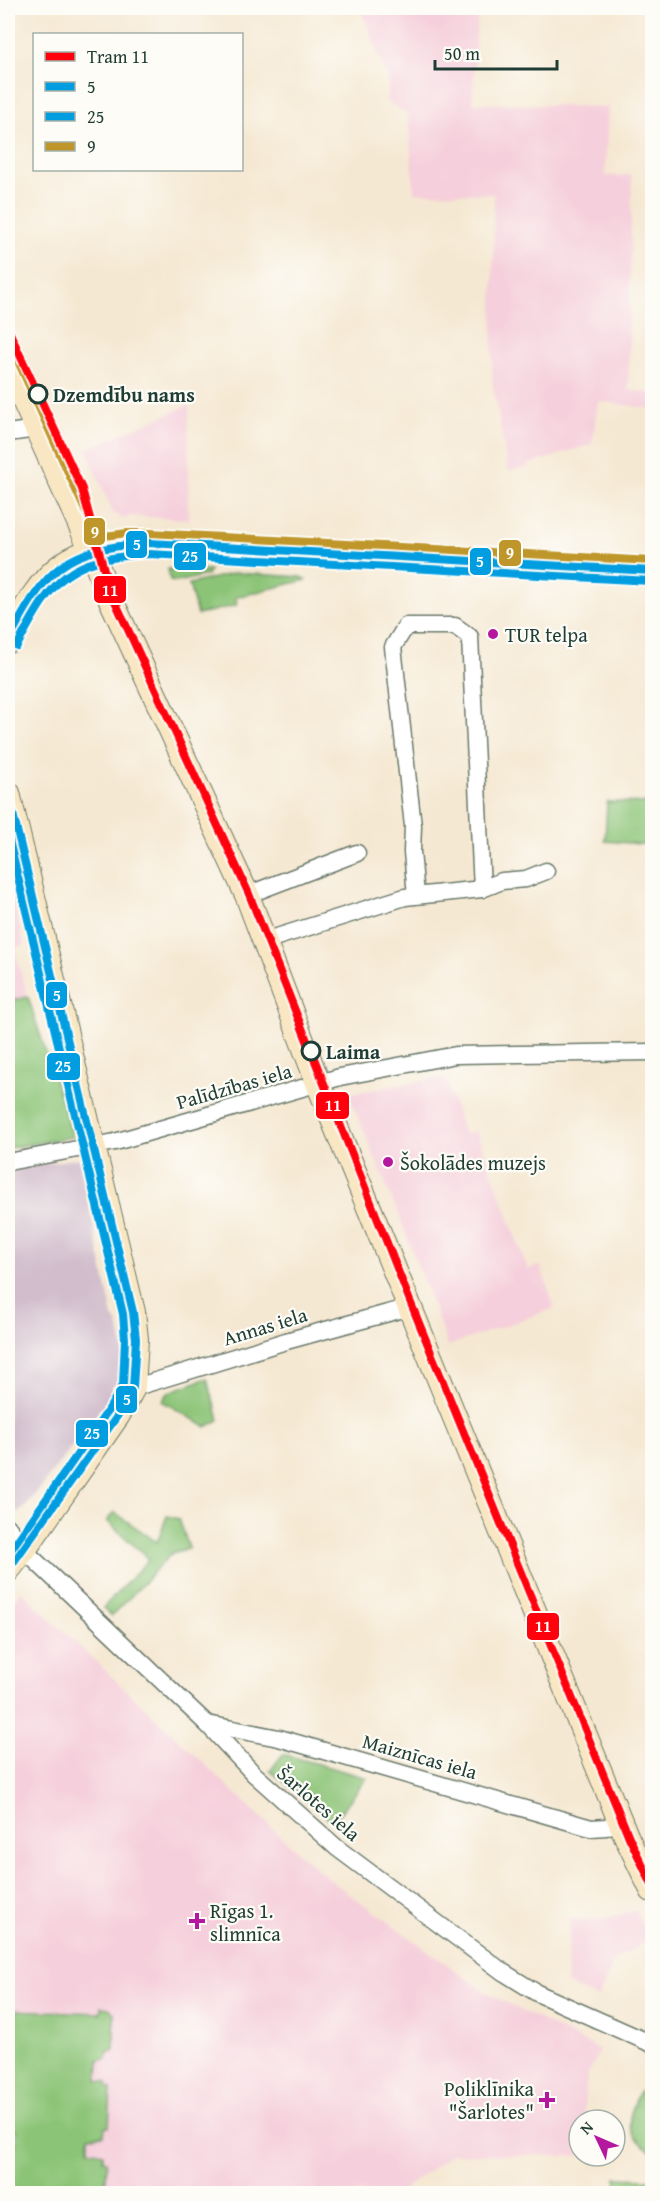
<svg xmlns="http://www.w3.org/2000/svg" width="660" height="2201" font-family="'Gentium Book Plus',serif">
<style>
.built{fill:#f5cfdb}
.industrial{fill:#d1bdcc}
.green{fill:#8cc477;stroke:#568056;stroke-width:1.5}
.lines{fill:none;stroke-linecap:round;stroke-linejoin:round}
.street-casing{stroke:#6a796b;stroke-width:19}
.secondary-casing{stroke:#6a796b;stroke-width:26}
.street{stroke:#fff;stroke-width:16}
.secondary{stroke:#f9e7c3;stroke-width:24}
.bus-1-casing{stroke:#fdfcf7;stroke-width:12}
.bus-2-casing{stroke:#fdfcf7;stroke-width:12}
.bus-3-casing{stroke:#fdfcf7;stroke-width:12}
.bus-1{stroke:#009de0;stroke-width:8}
.bus-2{stroke:#009de0;stroke-width:8}
.bus-3{stroke:#bf962a;stroke-width:8}
.tram-1-casing{stroke:#fdfcf7;stroke-width:12}
.tram-1{stroke:#ff000c;stroke-width:8}
.stop-dot{fill:#fdfcf7;stroke:#1f3d34;stroke-width:3}
.poi-dot{fill:#b5179e;stroke:#fdfcf7;stroke-width:2}
.labels{text-anchor:middle;dominant-baseline:central;stroke-width:4.5;stroke-linejoin:round;paint-order:stroke}
.stop-label{font-size:20px;font-weight:bold;fill:#1f3d34;stroke:#fdfcf7;text-anchor:start}
.poi-label{font-size:20px;fill:#1f3d34;stroke:#fdfcf7;text-anchor:start}
.street-label{font-size:20px;fill:#1f3d34;stroke:#fdfcf7}
.line-badge{stroke:#fdfcf7;stroke-width:2}
.badge-label{font-size:16px;text-anchor:middle;font-weight:bold;fill:#fff}
</style>
<rect width="100%" height="100%" fill="#fdfcf7"/>
<filter id="ink" filterUnits="userSpaceOnUse"><feTurbulence type="fractalNoise" baseFrequency=".0167" numOctaves="2"/><feDisplacementMap in="SourceGraphic" scale="12" xChannelSelector="R" yChannelSelector="G"/><feConvolveMatrix kernelMatrix="1 2 1 2 8 2 1 2 1" color-interpolation-filters="sRGB"/></filter>
<filter id="wash" filterUnits="userSpaceOnUse"><feTurbulence type="fractalNoise" baseFrequency=".008" numOctaves="4" result="noise"/><feDisplacementMap in="SourceGraphic" scale="24" xChannelSelector="R" yChannelSelector="G"/><feGaussianBlur stdDeviation="1.35" result="paint"/><feColorMatrix in="noise" values="0 0 0 0 0 0 0 0 0 0 0 0 0 0 0 0 0 1.4 0 .05"/><feComposite in="paint" operator="in"/></filter>
<g filter="url(#wash)">
<rect width="100%" height="100%" fill="#f5e8d2"/>
<g class="built">
<polygon points="360,8 478,8 472,103 608,107 605,176 632,175 628,390 652,393 652,409 598,401 592,444 527,465 528,468 508,471 492,379 494,194 414,193 408,115 386,101 389,80"/>
<polygon points="189,405 188,519 131,516 121,520 119,515 114,515 86,449"/>
<polygon points="8,879 24,945 14,948 28,997 8,1001"/>
<polygon points="445,1077 464,1134 476,1130 528,1270 540,1265 555,1308 448,1346 396,1208 348,1094"/>
<polygon points="21,1591 299,1853 333,1882 487,1993 600,2050 587,2076 583,2120 579,2120 579,2156 451,2154 399,2193 8,2194 8,1610"/>
<polygon points="636,1910 650,1940 615,1959 598,1998 566,1984 570,1918 589,1921 604,1919"/>
</g>
<polygon class="industrial" points="79,1158 113,1317 118,1324 124,1351 124,1379 26,1506 17,1513 8,1499 8,1170"/>
<g class="green">
<polygon points="168,569 169,569 210,570 207,575 177,582 170,581"/>
<polygon points="235,573 302,577 306,580 236,597 237,605 197,615 189,584"/>
<polygon points="607,802 652,803 652,845 605,841"/>
<polygon points="28,997 73,1137 8,1148 8,1001"/>
<polygon points="207,1378 219,1420 206,1427 162,1401 169,1392"/>
<polygon points="114,1512 157,1542 167,1516 179,1519 189,1548 172,1553 112,1616 103,1608 149,1559 107,1521"/>
<polygon points="283,1754 367,1778 333,1822 270,1771"/>
<polygon points="101,2007 109,2008 114,2013 114,2051 108,2051 107,2059 99,2060 98,2081 107,2082 107,2087 111,2088 109,2127 105,2127 104,2135 89,2136 89,2150 103,2153 103,2160 107,2161 105,2193 8,2193 8,2148 9,2145 16,2145 16,2130 10,2130 8,2127 8,2075 11,2074 12,2054 8,2053 8,2010 100,2013"/>
<path d="M640 2091 651 2097 645 2104V2114L652 2120V2151C622 2134 627 2118 640 2091Z"/>
<polygon points="616,2178 648,2179 647,2193 615,2193"/>
</g>
</g>
<g filter="url(#ink)">
<g class="lines">
<defs>
<g id="street">
<polyline points="8,433 37,429"/>
<polyline points="482,889 502,881 526,879 546,871"/>
<polyline points="247,895 357,853"/>
<polyline points="264,941 405,897 482,889 470,637 455,626 406,626 393,647 413,826 412,852 416,896"/>
<polyline points="8,1162 115,1142 340,1077 456,1055 652,1052"/>
<polyline points="133,1388 286,1341 410,1307"/>
<polyline points="8,1527 24,1550 207,1724 254,1774 337,1848 503,1972 537,1993 652,2044"/>
<polyline points="207,1724 279,1738 591,1828 606,1827 620,1821"/>
</g>
<g id="secondary">
<polyline points="8,365 91,549 106,589 247,895 318,1083 627,1838 652,1890"/>
<path d="M8 641C45 568 65 546 149 543L652 571"/>
<polyline points="8,793 133,1312 136,1339 133,1388 118,1415 24,1550 8,1570"/>
</g>
</defs>
<use href="#street" class="street-casing"/>
<use href="#secondary" class="secondary-casing"/>
<use href="#street" class="street"/>
<use href="#secondary" class="secondary"/>
<defs>
<g id="bus-1">
<path d="M8 641C47 567 64 549 149 543L652 571"/>
<polyline points="8,793 133,1312 136,1339 133,1388 118,1415 8,1570"/>
</g>
<g id="bus-2">
<path d="M17 646C54 576 68 559 149 554L651 581"/>
<polyline points="8,836 123,1314 125,1339 123,1385 109,1409 8,1554"/>
</g>
<polyline id="bus-3" points="18,361 97,537 127,533 150,533 652,561"/>
</defs>
<use href="#bus-1" class="bus-1-casing"/>
<use href="#bus-2" class="bus-2-casing"/>
<use href="#bus-3" class="bus-3-casing"/>
<use href="#bus-1" class="bus-1"/>
<use href="#bus-2" class="bus-2"/>
<use href="#bus-3" class="bus-3"/>
<defs>
<polyline id="tram-1" points="8,329 82,489 109,588 249,894 410,1301 629,1837 652,1885"/>
</defs>
<use href="#tram-1" class="tram-1-casing"/>
<use href="#tram-1" class="tram-1"/>
</g>
</g>
<g class="stop-dot">
<circle cx="38" cy="394" r="9"/>
<circle cx="311" cy="1051" r="9"/>
</g>
<g class="poi-dot">
<circle cx="493" cy="634" r="6"/>
<circle cx="388" cy="1162" r="6"/>
<path d="M194 1912h6v6h6v6h-6v6h-6v-6h-6v-6h6z"/>
<path d="M544 2091h6v6h6v6h-6v6h-6v-6h-6v-6h6z"/>
</g>
<g class="labels">
<g class="stop-label">
<text x="53" y="394">Dzemdību nams</text>
<text x="326" y="1051">Laima</text>
</g>
<g class="poi-label">
<text x="505" y="634">TUR telpa</text>
<text x="400" y="1162">Šokolādes muzejs</text>
<text x="210" y="1910">Rīgas 1.<tspan x="210" dy="23">slimnīca</tspan></text>
<text x="534" y="2088" text-anchor="end">Poliklīnika<tspan x="534" dy="23">"Šarlotes"</tspan></text>
</g>
<g class="street-label">
<text transform="translate(234 1086) rotate(-16)">Palīdzības iela</text>
<text transform="translate(265 1326) rotate(-17)">Annas iela</text>
<text transform="translate(420 1756) rotate(16)">Maiznīcas iela</text>
<text transform="translate(319 1803) rotate(41)">Šarlotes iela</text>
</g>
</g>
<g class="line-badge">
<rect x="83" y="517" width="23" height="29" rx="6" fill="#bf962a"/>
<rect x="125" y="530" width="23" height="29" rx="6" fill="#009de0"/>
<rect x="498" y="539" width="24" height="28" rx="6" fill="#bf962a"/>
<rect x="173" y="542" width="34" height="29" rx="6" fill="#009de0"/>
<rect x="469" y="547" width="23" height="29" rx="6" fill="#009de0"/>
<rect x="93" y="575" width="34" height="29" rx="6" fill="#ff000c"/>
<rect x="45" y="981" width="23" height="28" rx="6" fill="#009de0"/>
<rect x="46" y="1052" width="35" height="29" rx="6" fill="#009de0"/>
<rect x="315" y="1091" width="35" height="29" rx="6" fill="#ff000c"/>
<rect x="115" y="1385" width="23" height="29" rx="6" fill="#009de0"/>
<rect x="75" y="1419" width="34" height="29" rx="6" fill="#009de0"/>
<rect x="526" y="1612" width="34" height="29" rx="6" fill="#ff000c"/>
</g>
<g class="badge-label">
<text x="95" y="538">9</text>
<text x="137" y="550">5</text>
<text x="510" y="559">9</text>
<text x="190" y="562">25</text>
<text x="480" y="567">5</text>
<text x="110" y="596">11</text>
<text x="57" y="1001">5</text>
<text x="63" y="1072">25</text>
<text x="333" y="1111">11</text>
<text x="127" y="1405">5</text>
<text x="92" y="1439">25</text>
<text x="543" y="1632">11</text>
</g>
<rect width="660" height="2201" fill="none" stroke="#fdfcf7" stroke-width="30"/>
<rect x="33" y="33" width="210" height="138" fill="#fdfcf7" stroke="#a4b0a9" stroke-width="1.5"/>
<rect x="45" y="52" width="30" height="9" fill="#ff000c" stroke="#a4b0a9" stroke-width="1.5"/>
<text x="87" y="63" font-size="18" fill="#1f3d34">Tram 11</text>
<rect x="45" y="82" width="30" height="9" fill="#009de0" stroke="#a4b0a9" stroke-width="1.5"/>
<text x="87" y="93" font-size="18" fill="#1f3d34">5</text>
<rect x="45" y="112" width="30" height="9" fill="#009de0" stroke="#a4b0a9" stroke-width="1.5"/>
<text x="87" y="123" font-size="18" fill="#1f3d34">25</text>
<rect x="45" y="142" width="30" height="9" fill="#bf962a" stroke="#a4b0a9" stroke-width="1.5"/>
<text x="87" y="153" font-size="18" fill="#1f3d34">9</text>
<g transform="translate(597 2138) rotate(314)"><circle r="28" fill="#fdfcf7" stroke="#a4b0a9" stroke-width="1.5"/>
<path d="M0-4.5L10 22L0 15L-10 22Z" fill="#b5179e"/>
<text y="-9" font-size="16" font-weight="bold" text-anchor="middle" fill="#1f3d34">N</text>
</g>
<path d="M435 60v9h122v-9" fill="none" stroke="#1f3d34" stroke-width="3"/>
<text x="444" y="60" font-size="18" fill="#1f3d34" stroke="#fdfcf7" stroke-width="4.5" paint-order="stroke">50 m</text>
</svg>
